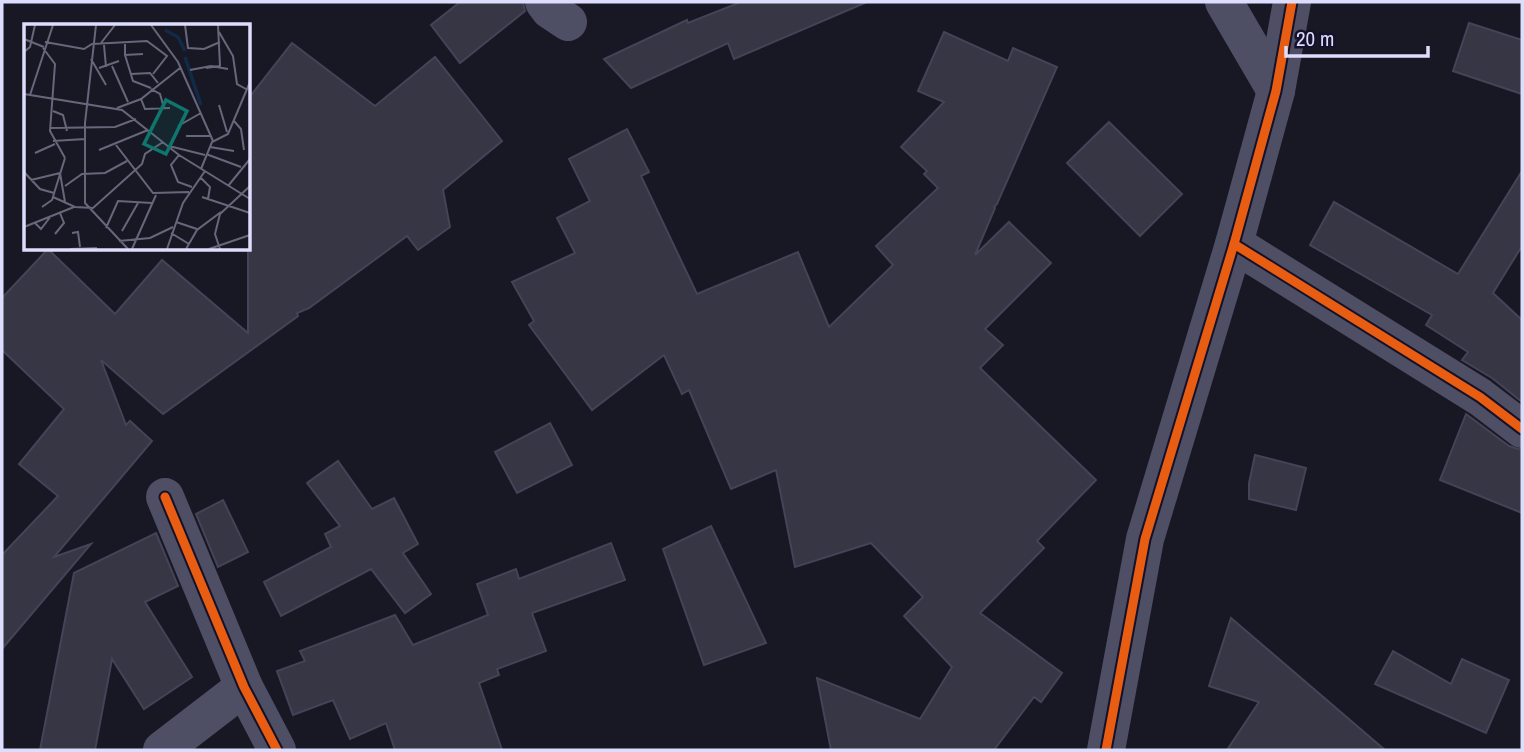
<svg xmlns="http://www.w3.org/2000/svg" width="1524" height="752" font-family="'Archivo Narrow',sans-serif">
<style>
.building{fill:#363645;stroke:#454357;stroke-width:2}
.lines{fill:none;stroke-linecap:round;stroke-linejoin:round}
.street{stroke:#4e4e64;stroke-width:38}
.cycleway-casing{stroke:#14122a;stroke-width:13}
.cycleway{stroke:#e95d12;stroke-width:9}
.inset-river{fill:none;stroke:#112a47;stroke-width:3.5}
.inset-road{fill:none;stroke:#67677b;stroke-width:2}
.view{fill:#0f766e;fill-opacity:0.15;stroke:#0f766e;stroke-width:3.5}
.inset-edge{fill:none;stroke:#ddddfd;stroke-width:3.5}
</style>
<rect width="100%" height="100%" fill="#181824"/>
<g class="building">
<polygon points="460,2 523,2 525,11 460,63 431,25"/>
<polygon points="741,2 867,2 734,59 728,43 631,88 604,59 687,20 688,23"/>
<polygon points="1469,23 1522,40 1522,94 1453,71"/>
<polygon points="944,32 1008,61 1013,48 1057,67 997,204 994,207 995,208 975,255 1009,222 1051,263 985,329 1003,345 980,368 1096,480 1037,541 1044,548 980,613 1062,673 1041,702 1034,697 994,750 831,750 817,678 920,719 952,667 904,616 923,597 871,543 795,567 776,470 731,489 689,390 682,394 664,355 592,410 529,325 534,321 512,282 575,253 557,218 590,201 569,159 627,129 649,172 641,176 697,294 798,252 829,327 893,265 876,246 938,188 924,174 927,171 901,147 944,102 918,91"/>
<polygon points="292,43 375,106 435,57 502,141 443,190 450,227 418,250 407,236 309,308 297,313 298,316 163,414 101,360 126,425 130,421 152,441 54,557 91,544 2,649 2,555 58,496 19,464 64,409 2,350 2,298 48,249 115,314 162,260 248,333 248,99"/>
<polygon points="1109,122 1182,194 1140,236 1067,163"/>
<polygon points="1522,171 1522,246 1493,293 1522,320 1522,402 1492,378 1462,360 1468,352 1426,325 1432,315 1310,245 1334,202 1458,274"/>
<polygon points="1466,414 1509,446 1522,450 1522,513 1440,480"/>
<polygon points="550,423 572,465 517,493 495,452"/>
<polygon points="1255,455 1306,468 1296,510 1249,499 1249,483"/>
<polygon points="338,461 372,509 394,498 418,544 403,553 431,594 405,613 371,569 281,616 264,582 331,547 325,534 340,526 307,483"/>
<polygon points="223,500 248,552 218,567 196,514"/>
<polygon points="711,526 766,643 704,665 663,549"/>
<polygon points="156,533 178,586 145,602 192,677 144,709 112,659 95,750 40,750 74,573"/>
<polygon points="611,543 625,580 532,613 546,651 497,669 499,675 479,683 502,750 395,750 386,723 350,739 333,700 293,715 277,671 305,661 300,651 395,615 413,645 488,615 477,584 516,569 519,579"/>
<polygon points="1231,618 1385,750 1227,750 1259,702 1209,686"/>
<polygon points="1393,651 1451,684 1462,659 1509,680 1486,733 1375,684"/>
</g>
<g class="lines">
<g class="street">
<polyline points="544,2 550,10 568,22"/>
<polyline points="1224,2 1276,91"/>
<polyline points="1234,244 1480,397 1522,429"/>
<polyline points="165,497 244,687 277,750"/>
<polyline points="162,750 244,687"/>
<polyline points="1106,750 1145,539 1234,244 1276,91 1292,2"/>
</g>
<defs>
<g id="cycleway">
<polyline points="1234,244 1480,397 1522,429"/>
<polyline points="165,497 244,687 277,750"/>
<polyline points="1106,750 1145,539 1234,244 1276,91 1292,2"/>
</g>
</defs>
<use href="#cycleway" class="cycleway-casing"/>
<use href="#cycleway" class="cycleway"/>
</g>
<g transform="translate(24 24)">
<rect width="226" height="226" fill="#181824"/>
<path class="inset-river" d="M141 6 154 13 161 27M161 33 177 81"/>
<path class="inset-road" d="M72 1 61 99V179L104 225M127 1 154 38 189 117M161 1 164 24 180 25 196 18M195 8 209 32 213 60 222 65M0 15 20 23M21 18 60 25 68 20 123 17 143 32 129 50M77 19 91 1M101 20V31L119 30M80 21 82 43M19 24 31 40 26 107 41 134M0 28 6 23 11 1M101 31 109 57 127 64M67 35 82 61M88 42 104 78M75 44 95 37M182 44 196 42 194 1M166 46 187 42 204 45M107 50 126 49 134 59M127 65 136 70 140 84M0 70 98 86 155 131 226 175M6 71 29 1M117 75 121 85 146 84M195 81 203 108M93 84 117 75 156 44M29 87 39 91 43 107M210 97 217 105 220 126M154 102 177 89M26 104 91 103 112 95M162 112H187M29 117 61 115M92 121 129 169 165 168M145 122 181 131M186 123 210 127M75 126 124 106M11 129 31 120M182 130 217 143M155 131 147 141 154 158 168 163M177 145 188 118 204 110 226 58M0 148 16 165 30 169M176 153 186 163 184 175M7 156 36 149 41 178M41 162 58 150 81 149 103 137M204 162 226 135M29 173 51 183 69 184 118 140 121 130 139 118M178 173 226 189M18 183 28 176 41 134M10 198 17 205 27 192M152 198 173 205M0 203 50 183M82 204 94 177 128 179M98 207 114 179M48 209 54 208 56 223M147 209 165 220M31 210 40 199 36 189M95 217 126 214 149 203M46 225 73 224M108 225 132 171M143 225 159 179 181 147M162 225 173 206 197 188M185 225 226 211M196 225 191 210 196 190 226 162"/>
<path class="view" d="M142 76 163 87 142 130 120 120Z"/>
<rect width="226" height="226" class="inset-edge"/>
</g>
<rect width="1524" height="752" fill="none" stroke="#ddddfd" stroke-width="7"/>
<path d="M1286 46v10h142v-10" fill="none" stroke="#ddddfd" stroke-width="3.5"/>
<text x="1296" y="46" font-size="21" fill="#ddddfd" stroke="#14122a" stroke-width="5" paint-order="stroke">20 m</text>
</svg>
